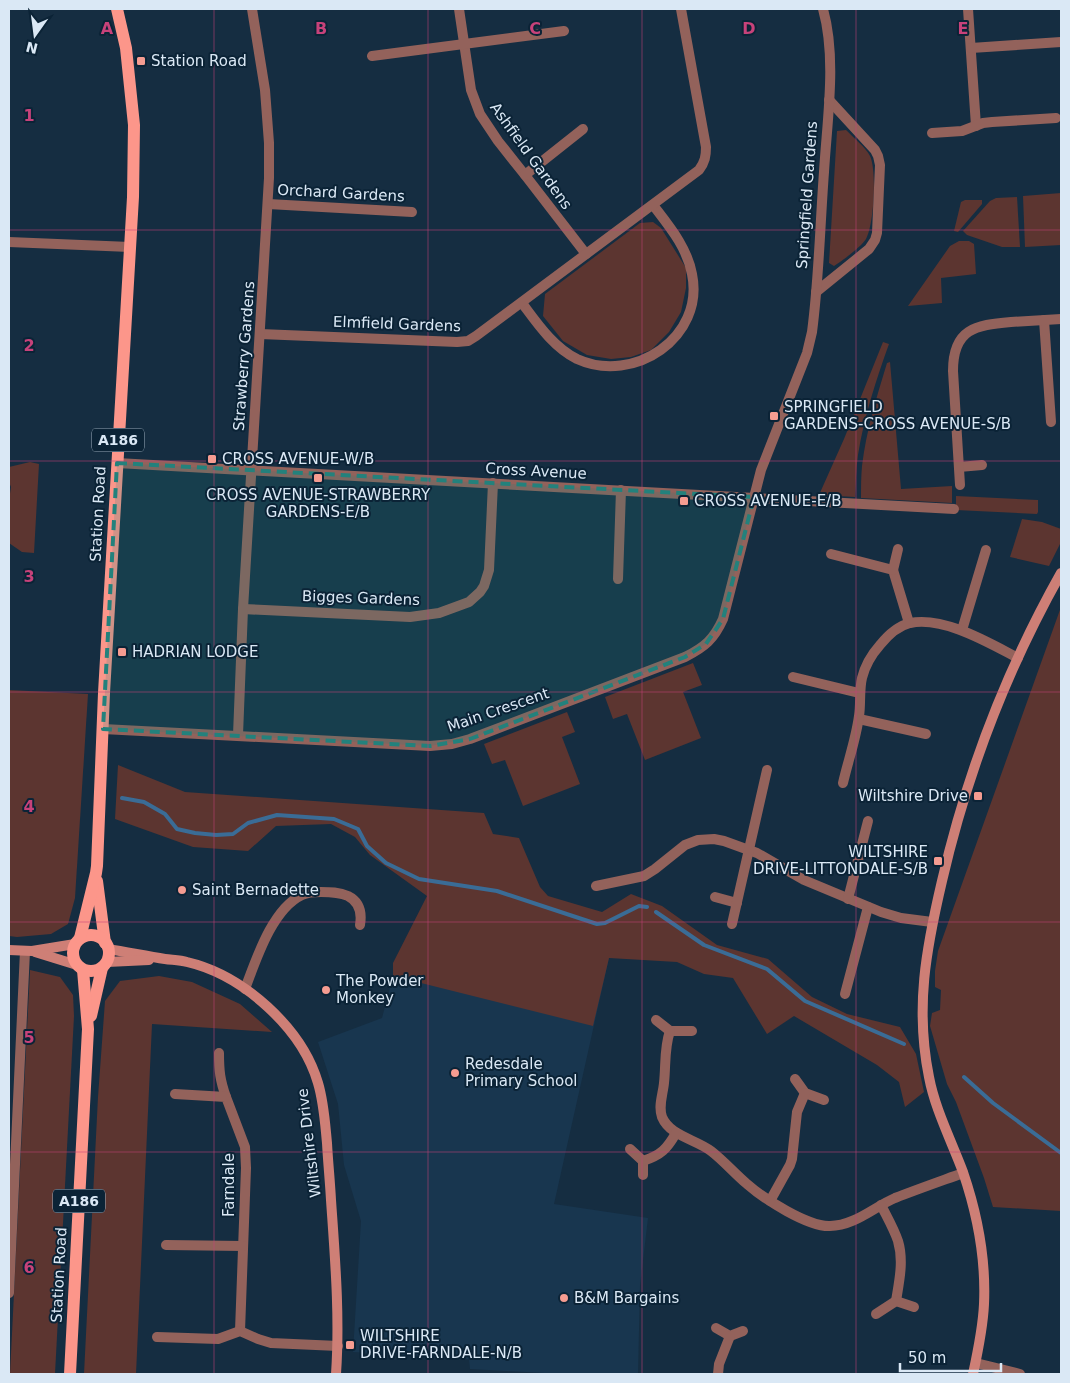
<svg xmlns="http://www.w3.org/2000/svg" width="1070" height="1383" font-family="'DejaVu Sans',sans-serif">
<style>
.built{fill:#18364f}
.green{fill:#5c3530}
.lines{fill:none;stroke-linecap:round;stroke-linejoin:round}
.stream{stroke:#3a6c96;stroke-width:4}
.street{stroke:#93625b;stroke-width:10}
.secondary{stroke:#ce7f76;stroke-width:10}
.primary{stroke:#fc968a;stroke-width:12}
.marked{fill:#23817c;fill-opacity:0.2;stroke:#23817c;stroke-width:4;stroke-dasharray:10 6;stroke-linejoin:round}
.grid{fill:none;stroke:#c7427a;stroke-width:1;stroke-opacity:0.55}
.poi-dot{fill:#f59c91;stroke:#0b2336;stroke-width:2}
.labels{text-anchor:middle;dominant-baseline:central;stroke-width:4;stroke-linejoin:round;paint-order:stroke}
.shield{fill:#0b2336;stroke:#9cadbc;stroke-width:1}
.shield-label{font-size:14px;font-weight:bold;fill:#dae8f5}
.poi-label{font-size:15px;fill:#dae8f5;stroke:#0b2336;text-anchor:start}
.street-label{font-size:15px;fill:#dae8f5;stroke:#0b2336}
.grid-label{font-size:16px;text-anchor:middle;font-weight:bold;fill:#c7427a;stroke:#0b2336;stroke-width:4;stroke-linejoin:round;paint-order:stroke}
</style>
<rect width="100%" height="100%" fill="#152d41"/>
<polygon class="built" points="609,958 554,1204 648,1218 640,1286 638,1374 562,1374 470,1369 469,1359 353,1352 361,1221 344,1165 338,1104 318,1042 382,1018 393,976 393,963"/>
<g class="green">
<path d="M846 130C853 137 866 148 870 156 877 170 874 225 866 239 861 247 842 261 834 266L829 263 837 131Z"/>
<polygon points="1061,193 1061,245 1025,247 1023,196"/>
<polygon points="1017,197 1020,247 1002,247 967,235 963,231 990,201 996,198"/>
<polygon points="965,200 982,200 982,204 958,232 954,231 961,202"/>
<polygon points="653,222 661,228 686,268 686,288 681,312 669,332 651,350 631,357 611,359 587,355 563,341 543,316 545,294 640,223"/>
<polygon points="959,241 969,241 974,244 976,274 941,278 942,303 908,306 950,246"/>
<path d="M883 342 889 344C876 380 864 417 858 455 856 469 856 483 855 497L819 495 844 439Z"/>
<path d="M890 362 901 489 952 486V503L861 498C861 487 861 477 862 466 866 431 877 396 887 363Z"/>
<polygon points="30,462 39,464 34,553 22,552 9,543 9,500 11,487 9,482 9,467"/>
<polygon points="956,496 1038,500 1038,512 1037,514 956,510"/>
<polygon points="1022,519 1042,522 1061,529 1061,542 1049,566 1010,557"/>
<polygon points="1061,607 1061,1211 993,1207 984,1178 956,1102 947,1084 930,1026 932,1013 940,1010 941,990 935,987 935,971 938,951"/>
<polygon points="693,663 702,685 683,692 701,738 645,760 627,714 613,719 605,697"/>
<polygon points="9,690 88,694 75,898 68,924 51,934 17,937 9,936"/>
<polygon points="567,712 575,732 562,737 580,784 523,806 505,760 492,764 484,744"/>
<polygon points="118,765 185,792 484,813 493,834 519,838 540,887 548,896 602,912 631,894 662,906 717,945 768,959 812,997 847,1014 900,1027 916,1054 924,1092 905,1107 899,1082 877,1065 794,1016 767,1034 733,978 704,974 677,962 609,958 593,1026 393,976 393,963 427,896 370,855 355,837 331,824 276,826 248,851 193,847 115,819"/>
<polygon points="30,970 60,977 73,995 74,1016 55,1374 10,1374"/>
<polygon points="159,976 192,982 240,1004 272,1032 152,1024 136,1374 84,1374 98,1097 105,1001 120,981"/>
</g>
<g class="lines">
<g class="stream">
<polyline points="122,798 144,802 165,814 177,829 195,833 216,835 233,834 248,823 277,815 334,819 358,829 367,846 386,863 419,879 497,891 597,924 605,923 639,906 647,907"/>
<polyline points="656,912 704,945 767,969 805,1001 904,1044"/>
<polyline points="964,1077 993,1103 1061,1153"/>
</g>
<g class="street">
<polyline points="459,9 471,90 480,114 498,141 525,175 586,254"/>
<polyline points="968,9 976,126"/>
<polyline points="971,48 1061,42"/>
<polyline points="372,56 564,31"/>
<polyline points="932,133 962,131 983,123 992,122 1056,118"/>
<polyline points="525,175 583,129"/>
<polyline points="268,204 412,212"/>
<polyline points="9,242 130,247"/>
<polyline points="816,292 869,249 875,240 877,233 880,165 878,156 875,150 829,100"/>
<path d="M522 303C537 323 553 347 577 359 634 385 705 337 692 274 687 247 669 226 653 205"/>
<polyline points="1044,320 1051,422"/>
<path d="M260 334 457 342 468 341 476 336 699 170C705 162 706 156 706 147L681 9"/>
<polyline points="117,463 954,509"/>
<polyline points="959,467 982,465"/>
<path d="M960 485 953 371C953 329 975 325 1011 322 1028 321 1045 320 1061 319"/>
<polyline points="831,554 893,570 909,623"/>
<polyline points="893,570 898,549"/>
<polyline points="618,579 621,490"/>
<polyline points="243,609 410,617 439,613 469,602 480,592 484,586 489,570 493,483"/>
<polyline points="962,630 986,550"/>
<polyline points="793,677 859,693"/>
<polyline points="859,719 926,734"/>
<path d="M103 729 430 746 452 744 470 739 685 657C705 647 714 639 723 619L761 470 807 353 812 332C819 279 820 225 824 172 827 120 837 59 823 9"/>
<polyline points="238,735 243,609 269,178 269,143 265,90 252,9"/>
<path d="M843 783C848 761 856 739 859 716 861 704 859 691 862 678 865 666 872 654 880 645 888 635 898 626 910 623 944 616 989 643 1018 658"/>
<polyline points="596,886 644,876 655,869 685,845 698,840 714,839 724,841 757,853 804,880 881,912 901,918 932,922"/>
<polyline points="715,897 737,903"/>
<polyline points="848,899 868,821"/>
<polyline points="732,924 767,770"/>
<path d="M245 989C256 960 272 909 302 895 308 892 315 892 321 892 330 892 339 892 348 896 360 902 362 913 360 925"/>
<polyline points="845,994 868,907"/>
<polyline points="656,1020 670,1031 692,1031"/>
<path d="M670 1031C664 1048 666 1065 664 1083 663 1094 658 1106 662 1117 670 1136 695 1139 711 1151 724 1161 735 1174 747 1184 764 1199 808 1227 830 1226 854 1226 874 1207 895 1198 918 1189 941 1181 963 1173"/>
<path d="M219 1053C219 1071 220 1080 226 1097"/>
<polyline points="795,1079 805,1093 824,1100"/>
<polyline points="175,1094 226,1097 245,1147 246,1168 240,1331"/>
<polyline points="630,1149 643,1161 643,1175"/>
<path d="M643 1161C661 1155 667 1149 676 1133"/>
<polyline points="770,1201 790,1165 792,1159 797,1112 805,1093"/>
<path d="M881 1205C887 1217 894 1229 898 1241 904 1261 899 1282 896 1301"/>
<polyline points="166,1245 243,1246"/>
<polyline points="9,1293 25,951"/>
<polyline points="876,1314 896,1301 914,1307"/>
<polyline points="716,1328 730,1336 743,1331"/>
<polyline points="157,1337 218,1339 240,1331 258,1339 271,1343 338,1346"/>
<polyline points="976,1363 1020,1374"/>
<polyline points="718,1374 719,1364 730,1336"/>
</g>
<g class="secondary">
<path d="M108 949C127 952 146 956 165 959 172 960 180 960 187 962 243 975 302 1028 318 1083 324 1103 325 1123 327 1143 328 1162 330 1181 331 1200 335 1258 340 1316 336 1374"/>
<polyline points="9,950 32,951 75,944"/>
<polyline points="35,952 77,965"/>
<polyline points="107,962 149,960"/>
<path d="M973 1374C978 1351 983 1327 984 1304 986 1259 977 1213 963 1172 951 1140 935 1109 929 1077 915 1008 926 949 942 881 967 773 1007 669 1061 573"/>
</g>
<g class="primary">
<polyline points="97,881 105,943"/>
<circle cx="91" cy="953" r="18"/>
<polyline points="80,938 96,873 97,866 104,693 133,197 134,125 126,48 117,9"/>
<polyline points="91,1016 102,968"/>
<polyline points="70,1374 88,1029 83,970"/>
</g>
</g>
<path class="marked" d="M117 463 754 497 723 619 706 644 685 657 470 739 430 746 103 729Z"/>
<path class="grid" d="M214 9V1374M428 9V1374M642 9V1374M856 9V1374M9 230H1061M9 461H1061M9 692H1061M9 922H1061M9 1152H1061"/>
<g class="poi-dot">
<rect x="136" y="56" width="10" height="10" rx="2.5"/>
<rect x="769" y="411" width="10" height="10" rx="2.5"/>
<rect x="207" y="454" width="10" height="10" rx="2.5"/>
<rect x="313" y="473" width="10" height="10" rx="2.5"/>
<rect x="679" y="496" width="10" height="10" rx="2.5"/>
<rect x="117" y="647" width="10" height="10" rx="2.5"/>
<rect x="973" y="791" width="10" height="10" rx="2.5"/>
<rect x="933" y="856" width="10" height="10" rx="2.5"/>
<circle cx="182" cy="890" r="5"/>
<circle cx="326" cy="990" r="5"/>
<circle cx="455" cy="1073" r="5"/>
<circle cx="564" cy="1298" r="5"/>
<rect x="345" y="1340" width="10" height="10" rx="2.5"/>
</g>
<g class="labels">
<g class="shield">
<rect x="92" y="428.5" width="52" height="23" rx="4"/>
<rect x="53" y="1189.5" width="52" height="23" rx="4"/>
</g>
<g class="shield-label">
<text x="118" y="440">A186</text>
<text x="79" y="1201">A186</text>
</g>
<g class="poi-label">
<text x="151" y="61">Station Road</text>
<text x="784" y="407">SPRINGFIELD<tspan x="784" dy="17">GARDENS-CROSS AVENUE-S/B</tspan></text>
<text x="222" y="459">CROSS AVENUE-W/B</text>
<text x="318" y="495" text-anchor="middle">CROSS AVENUE-STRAWBERRY<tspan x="318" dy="17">GARDENS-E/B</tspan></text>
<text x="694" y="501">CROSS AVENUE-E/B</text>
<text x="132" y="652">HADRIAN LODGE</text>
<text x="968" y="796" text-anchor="end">Wiltshire Drive</text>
<text x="928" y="852" text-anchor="end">WILTSHIRE<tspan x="928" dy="17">DRIVE-LITTONDALE-S/B</tspan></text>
<text x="192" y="890">Saint Bernadette</text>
<text x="336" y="981">The Powder<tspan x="336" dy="17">Monkey</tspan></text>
<text x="465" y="1064">Redesdale<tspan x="465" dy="17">Primary School</tspan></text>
<text x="574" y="1298">B&amp;M Bargains</text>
<text x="360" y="1336">WILTSHIRE<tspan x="360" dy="17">DRIVE-FARNDALE-N/B</tspan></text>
</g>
<g class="street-label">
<text transform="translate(531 156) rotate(54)">Ashfield Gardens</text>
<text transform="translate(341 193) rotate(3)">Orchard Gardens</text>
<text transform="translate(807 195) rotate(-86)">Springfield Gardens</text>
<text transform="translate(397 324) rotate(2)">Elmfield Gardens</text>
<text transform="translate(244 356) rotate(-86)">Strawberry Gardens</text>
<text transform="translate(536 471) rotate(3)">Cross Avenue</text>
<text transform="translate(98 514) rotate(-87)">Station Road</text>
<text transform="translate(361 598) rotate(2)">Bigges Gardens</text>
<text transform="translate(498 710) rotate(-19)">Main Crescent</text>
<text transform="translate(309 1143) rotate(-97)">Wiltshire Drive</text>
<text transform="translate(229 1185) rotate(-90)">Farndale</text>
<text transform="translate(59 1275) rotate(-87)">Station Road</text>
</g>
</g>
<g class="grid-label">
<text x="107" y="34">A</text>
<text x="321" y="34">B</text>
<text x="535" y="34">C</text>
<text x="749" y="34">D</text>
<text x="963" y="34">E</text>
<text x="29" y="121">1</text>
<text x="29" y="351">2</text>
<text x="29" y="582">3</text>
<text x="29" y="812">4</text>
<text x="29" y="1043">5</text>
<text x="29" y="1273">6</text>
</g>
<rect width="1070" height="1383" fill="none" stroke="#dae8f5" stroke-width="20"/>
<g transform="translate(35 35) rotate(194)" stroke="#0b2336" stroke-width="4" paint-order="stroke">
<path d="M0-4L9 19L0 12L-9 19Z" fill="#dae8f5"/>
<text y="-8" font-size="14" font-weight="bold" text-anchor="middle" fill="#dae8f5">N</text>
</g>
<path d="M900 1363v8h101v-8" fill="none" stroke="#dae8f5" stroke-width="2.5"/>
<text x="908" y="1363" font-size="15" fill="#dae8f5" stroke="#0b2336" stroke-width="4" paint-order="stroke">50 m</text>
</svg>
